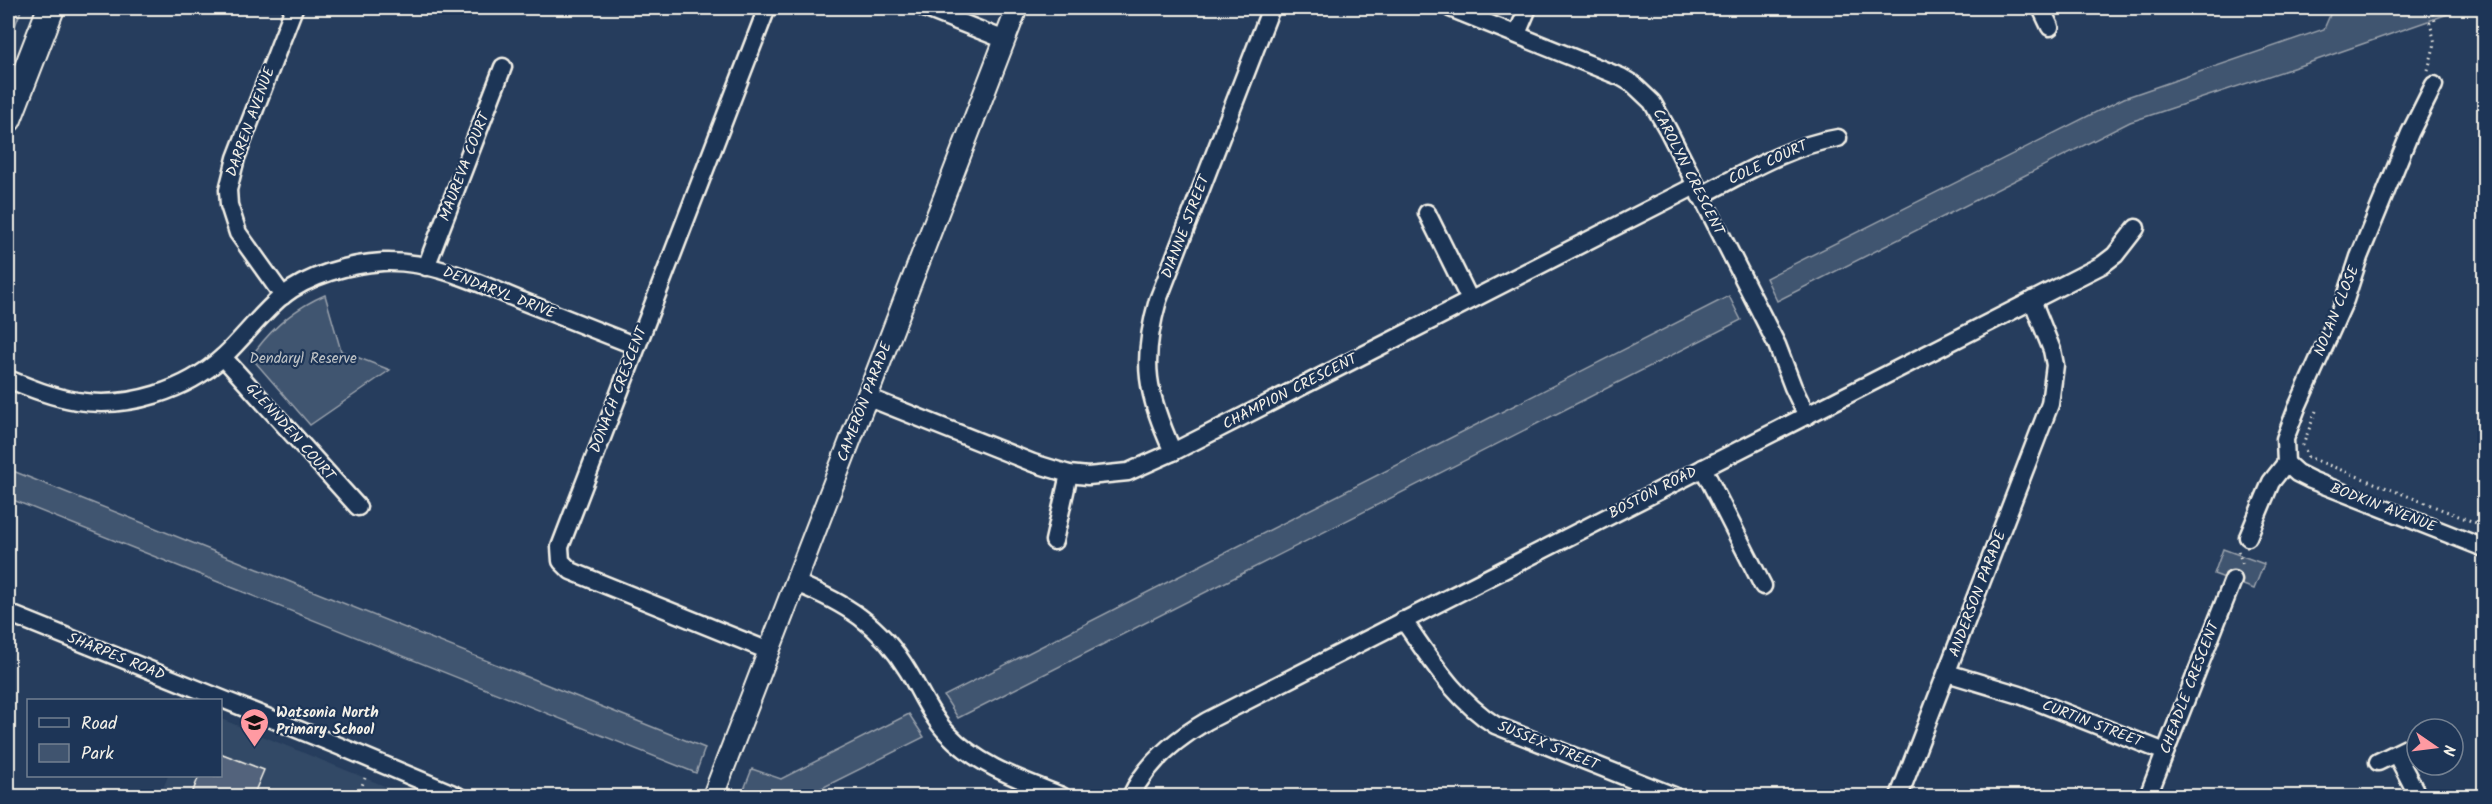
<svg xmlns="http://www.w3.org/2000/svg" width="2492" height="804" font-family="Kalam,sans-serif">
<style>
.built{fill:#334966}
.green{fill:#40546f;stroke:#9aa2ac;stroke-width:1.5}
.building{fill:#52647b;stroke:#f4f1e8;stroke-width:1.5}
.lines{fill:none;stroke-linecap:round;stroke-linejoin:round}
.minor-casing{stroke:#f4f1e8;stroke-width:21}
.tertiary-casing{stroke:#f4f1e8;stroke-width:24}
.primary-casing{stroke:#f4f1e8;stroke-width:30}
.path{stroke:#f4f1e8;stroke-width:3;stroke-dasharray:1.5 4.5;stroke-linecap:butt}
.minor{stroke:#1d3557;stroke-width:16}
.tertiary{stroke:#1d3557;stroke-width:20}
.primary{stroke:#1d3557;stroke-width:26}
.labels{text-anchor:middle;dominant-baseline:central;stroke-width:4.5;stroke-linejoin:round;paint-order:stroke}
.street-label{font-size:15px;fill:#f4f1e8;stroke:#1d3557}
.park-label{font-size:15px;fill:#bec2c4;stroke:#1d3557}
.poi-label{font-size:15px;font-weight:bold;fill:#f4f1e8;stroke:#1d3557;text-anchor:start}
</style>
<rect width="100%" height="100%" fill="#263d5d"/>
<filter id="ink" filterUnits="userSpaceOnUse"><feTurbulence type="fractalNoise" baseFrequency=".0167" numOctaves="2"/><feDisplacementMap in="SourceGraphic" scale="12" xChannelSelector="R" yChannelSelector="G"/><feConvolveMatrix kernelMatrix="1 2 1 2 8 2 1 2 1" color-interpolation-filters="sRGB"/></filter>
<g filter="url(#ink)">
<polygon class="built" points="221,719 370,780 408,796 160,796 168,776 220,776"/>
<g class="green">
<polygon points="8,8 22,8 8,44"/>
<polygon points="2333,8 2465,8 2311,62 2130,122 1777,301 1766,278 2124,98 2324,29"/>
<path d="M325 295 341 351 390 370 310 425 256 363V350C275 325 297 307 325 295Z"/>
<polygon points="1729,296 1741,320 958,718 944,696"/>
<polygon points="8,469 705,748 696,773 8,498"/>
<polygon points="2223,549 2264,564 2254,589 2214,574"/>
<polygon points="909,714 924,737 806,796 753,796 743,792 752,769 781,779"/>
</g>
<polygon class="building" points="220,753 264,770 253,796 191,796 199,776 220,776"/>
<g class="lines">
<defs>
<g id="minor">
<polyline points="767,8 560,547 561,561 571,571 769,651"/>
<polyline points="924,8 1005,40"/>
<polyline points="1450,8 1621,77 1633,84 1652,102 1668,130 1777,345 1793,387 1807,416"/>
<polyline points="2041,8 2050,27"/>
<polyline points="1517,34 1528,8"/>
<path d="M1700 196C1745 173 1788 146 1838 138"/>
<polyline points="1427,213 1470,300"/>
<polyline points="426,267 503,67"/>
<polyline points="283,296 238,233 229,205 228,190 236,158 294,8"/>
<polyline points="223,357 358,507"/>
<path d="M8 379C30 388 52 397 77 401 128 409 186 391 224 356 244 337 260 315 281 297 309 275 349 264 383 262 431 260 479 283 522 301 560 316 598 331 636 346"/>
<polyline points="867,397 1033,463 1069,474 1088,476 1128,472 1173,452 1695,186"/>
<path d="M1173 452C1147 394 1140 363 1158 300L1271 8"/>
<polyline points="2286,463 2285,439 2298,405 2345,300 2359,257 2410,133 2434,85"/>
<polyline points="2286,463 2297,473 2311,480 2484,548"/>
<polyline points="1703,468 1763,586"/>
<polyline points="2248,537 2271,482 2286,463"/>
<polyline points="1054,541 1069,474"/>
<path d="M796 583C845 603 880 624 908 671 921 692 930 715 947 733 978 766 1021 780 1062 796"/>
<polyline points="8,613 339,746 458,796"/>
<path d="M1403 620C1431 659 1454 699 1495 725L1674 796"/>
<polyline points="1947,673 2020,695 2165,752"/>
<polyline points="2396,754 2418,796"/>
<polyline points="2378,762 2413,745"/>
<path d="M1131 796C1146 764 1176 739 1207 721L2102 265 2115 255 2136 228"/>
<polyline points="1899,796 2050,404 2055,365 2052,350 2032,300"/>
<polyline points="2148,796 2233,580"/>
</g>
<polyline id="tertiary" points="713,796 1017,8"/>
<polyline id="primary" points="8,119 51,8"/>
</defs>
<use href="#minor" class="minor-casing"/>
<use href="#tertiary" class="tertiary-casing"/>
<use href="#primary" class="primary-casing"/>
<g class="path">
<polyline points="2428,70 2435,43 2430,23 2435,21 2431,8"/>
<polyline points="2316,411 2303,445 2308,457 2484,526"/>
<polyline points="2238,551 2243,565"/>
<polyline points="358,796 365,778"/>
</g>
<use href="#minor" class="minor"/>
<use href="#tertiary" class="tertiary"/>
<use href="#primary" class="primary"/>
</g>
</g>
<defs>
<symbol id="school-pin" viewBox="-11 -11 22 30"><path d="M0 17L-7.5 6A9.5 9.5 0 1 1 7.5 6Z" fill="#ff9aa2" stroke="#1d3557"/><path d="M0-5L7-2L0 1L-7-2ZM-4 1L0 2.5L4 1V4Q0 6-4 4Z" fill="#111"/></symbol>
</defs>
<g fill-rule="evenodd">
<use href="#school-pin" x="238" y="706" width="33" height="45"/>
</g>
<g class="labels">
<g class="street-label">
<text transform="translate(251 122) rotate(-70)">DARREN AVENUE</text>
<text transform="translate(1768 163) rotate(-25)">COLE COURT</text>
<text transform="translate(465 167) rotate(-69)">MAUREVA COURT</text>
<text transform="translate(1688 172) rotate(63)">CAROLYN CRESCENT</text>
<text transform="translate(1186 227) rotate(-69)">DIANNE STREET</text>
<text transform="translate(499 293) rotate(21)">DENDARYL DRIVE</text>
<text transform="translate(2337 311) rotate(-68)">NOLAN CLOSE</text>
<text transform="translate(619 390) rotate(-69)">DONACH CRESCENT</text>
<text transform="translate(1290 392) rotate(-27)">CHAMPION CRESCENT</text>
<text transform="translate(865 402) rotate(-69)">CAMERON PARADE</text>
<text transform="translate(290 432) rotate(48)">GLENNDEN COURT</text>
<text transform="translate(1653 493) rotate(-27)">BOSTON ROAD</text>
<text transform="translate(2383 508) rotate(21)">BODKIN AVENUE</text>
<text transform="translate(1978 594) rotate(-69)">ANDERSON PARADE</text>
<text transform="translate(116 657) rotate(22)">SHARPES ROAD</text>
<text transform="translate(2190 688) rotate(-69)">CHEADLE CRESCENT</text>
<text transform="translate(2092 724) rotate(21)">CURTIN STREET</text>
<text transform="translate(1548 746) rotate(22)">SUSSEX STREET</text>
</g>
<g class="park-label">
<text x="303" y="359">Dendaryl Reserve</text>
</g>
<g class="poi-label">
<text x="276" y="713">Watsonia North<tspan x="276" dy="17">Primary School</tspan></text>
</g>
</g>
<rect width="2492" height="804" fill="none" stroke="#1d3557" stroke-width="30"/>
<rect x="15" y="15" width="2462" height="774" fill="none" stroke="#f4f1e8" stroke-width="2" filter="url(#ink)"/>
<rect x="27" y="699" width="195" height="78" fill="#1d3557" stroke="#738091" stroke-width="1.5"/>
<rect x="39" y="718" width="30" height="9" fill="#1d3557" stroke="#738091" stroke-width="1.5"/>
<text x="81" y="729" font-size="18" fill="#f4f1e8">Road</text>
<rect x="39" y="744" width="30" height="18" fill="#40546f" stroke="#738091" stroke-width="1.5"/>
<text x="81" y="759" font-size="18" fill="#f4f1e8">Park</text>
<g transform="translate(2435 747) rotate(104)"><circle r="28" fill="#1d3557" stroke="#738091" stroke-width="1.5"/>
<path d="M0-4.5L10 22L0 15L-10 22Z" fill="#ff9aa2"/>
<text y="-9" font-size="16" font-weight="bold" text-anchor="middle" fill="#f4f1e8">N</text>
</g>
</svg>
